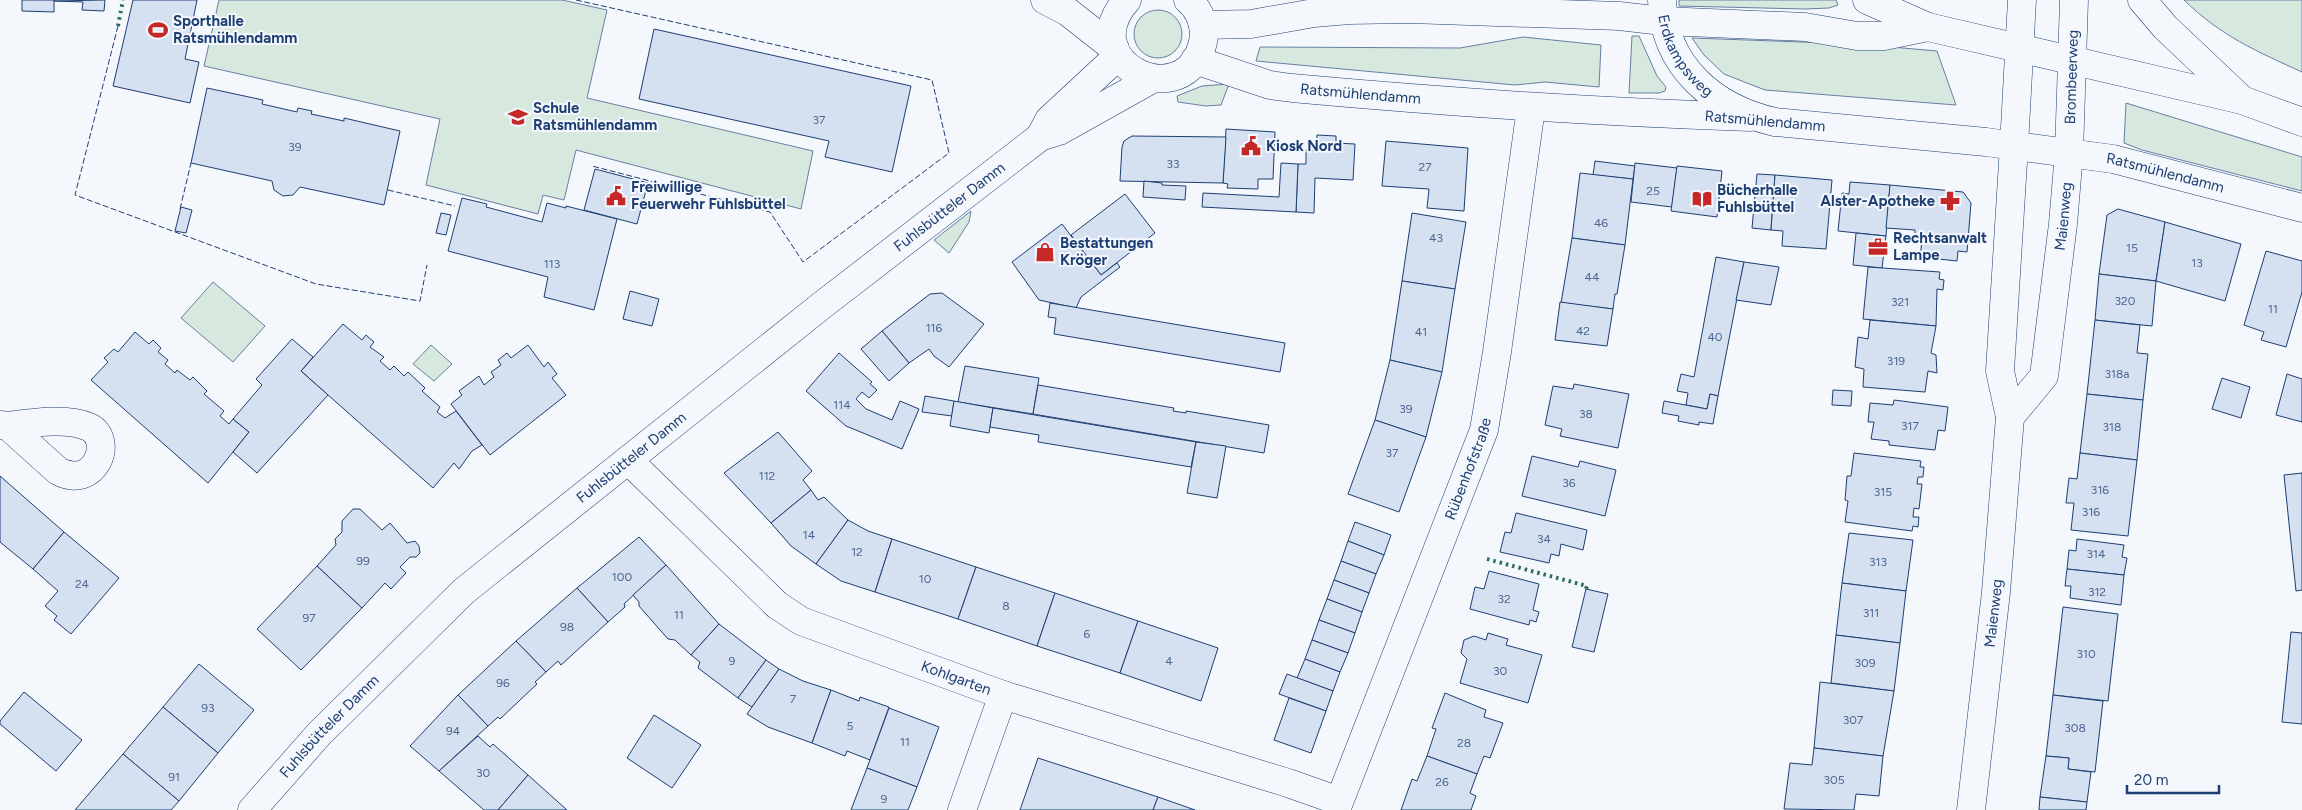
<svg xmlns="http://www.w3.org/2000/svg" width="2302" height="810" font-family="Figtree,sans-serif">
<style>
.green{fill:#d7e8df;stroke:#687fa3}
.building{fill:#d5e0f0;stroke:#1d3f73}
.lines{fill:none;stroke-linecap:round;stroke-linejoin:round}
.minor-casing{stroke:#1d3f73;stroke-width:29}
.tertiary-casing{stroke:#1d3f73;stroke-width:29}
.secondary-casing{stroke:#1d3f73;stroke-width:29}
.minor{stroke:#f4f7fb;stroke-width:28}
.tertiary{stroke:#f4f7fb;stroke-width:28}
.secondary{stroke:#f4f7fb;stroke-width:28}
.hedge{stroke:#2c6c60;stroke-width:4;stroke-dasharray:2.5 4;stroke-linecap:butt}
.fence{stroke:#1d3f73;stroke-width:1;stroke-dasharray:6 2.5;stroke-linecap:butt}
.labels{text-anchor:middle;dominant-baseline:central;stroke-width:4;stroke-linejoin:round;paint-order:stroke}
.number-label{font-size:12px;fill:#4b6792}
.poi-label{font-size:15px;font-weight:bold;fill:#1d3f73;stroke:#f4f7fb;text-anchor:start}
.street-label{font-size:15px;fill:#1d3f73;stroke:#f4f7fb}
</style>
<rect width="100%" height="100%" fill="#f4f7fb"/>
<g class="green">
<polygon points="219,0 562,0 607,10 587,98 813,151 801,209 576,150 564,200 543,195 538,214 426,185 440,119 204,66"/>
<polygon points="1679,0 1836,0 1838,5 1829,8 1805,9 1679,6"/>
<path d="M2184 0H2302V72C2256 51 2221 36 2184 0Z"/>
<circle cx="1158" cy="34" r="24"/>
<polygon points="1632,36 1639,36 1657,76 1666,87 1665,91 1659,93 1629,93"/>
<polygon points="1523,37 1601,45 1599,87 1545,82 1515,85 1256,61 1260,47 1460,48"/>
<polygon points="1692,38 1857,44 1937,51 1956,105 1765,90 1724,74 1704,55"/>
<polygon points="1229,84 1221,105 1206,106 1178,102 1177,96 1202,86"/>
<polygon points="2126,103 2302,157 2302,191 2142,150 2124,143"/>
<polygon points="971,211 969,222 949,253 934,240"/>
<polygon points="213,282 265,326 233,362 181,318"/>
<polygon points="431,345 452,364 434,381 413,364"/>
</g>
<g class="building">
<polygon points="22,0 54,0 54,12 22,11"/>
<polygon points="105,0 104,11 82,10 83,2 54,1"/>
<polygon points="133,0 197,0 185,59 199,62 190,103 113,86"/>
<polygon points="654,29 911,86 892,172 825,157 829,141 639,99"/>
<polygon points="207,88 263,100 262,104 297,112 298,108 312,111 311,114 344,121 344,118 400,131 384,205 300,187 293,195 283,196 274,190 272,181 191,163"/>
<polygon points="1226,129 1275,132 1273,179 1258,179 1258,189 1227,188 1228,184 1223,183"/>
<polygon points="1317,135 1336,136 1336,143 1355,144 1353,180 1315,178 1314,213 1296,212 1298,164 1306,164 1306,150 1316,151"/>
<polygon points="1132,136 1226,137 1223,183 1120,181 1122,147 1124,141"/>
<polygon points="1386,141 1468,148 1464,211 1427,208 1429,189 1382,186"/>
<polygon points="1595,161 1635,166 1633,179 1593,175"/>
<polygon points="1281,163 1298,164 1296,212 1202,207 1203,193 1279,197"/>
<polygon points="1635,163 1677,168 1672,207 1631,202"/>
<polygon points="1677,166 1722,171 1717,217 1671,211"/>
<polygon points="595,169 648,183 637,224 584,210"/>
<polygon points="1580,173 1633,179 1625,245 1572,238"/>
<polygon points="1757,174 1775,175 1771,230 1752,228"/>
<polygon points="1775,175 1832,180 1826,249 1782,246 1783,231 1771,230"/>
<polygon points="1144,181 1162,183 1162,185 1186,186 1185,200 1143,197"/>
<polygon points="1850,182 1890,185 1886,236 1838,231 1842,193 1849,194"/>
<polygon points="1890,185 1963,192 1971,203 1967,252 1958,251 1957,261 1920,257 1922,241 1915,241 1915,230 1886,228"/>
<polygon points="1125,194 1155,233 1101,275 1071,235"/>
<polygon points="462,198 487,204 486,207 542,222 547,203 566,208 566,206 617,219 594,310 544,297 548,277 448,251"/>
<polygon points="181,207 192,210 186,233 175,231"/>
<polygon points="2118,209 2165,222 2156,281 2099,274 2107,215"/>
<polygon points="441,213 451,215 446,235 436,233"/>
<polygon points="1412,213 1466,222 1455,289 1402,281"/>
<polygon points="2165,222 2241,244 2225,301 2156,281"/>
<polygon points="1062,224 1101,275 1117,263 1120,267 1081,297 1076,308 1039,300 1012,262"/>
<polygon points="1856,233 1886,236 1882,268 1853,265"/>
<polygon points="1572,238 1625,245 1617,294 1615,294 1613,309 1561,303"/>
<polygon points="2266,251 2302,261 2302,292 2286,347 2261,340 2264,332 2244,325"/>
<polygon points="1716,257 1744,262 1718,396 1710,394 1707,409 1686,405 1688,393 1677,391 1681,374 1694,377"/>
<polygon points="1744,262 1779,267 1771,305 1736,300"/>
<polygon points="1868,267 1940,272 1939,279 1944,280 1943,290 1937,289 1936,326 1863,319"/>
<polygon points="2099,274 2156,281 2152,326 2095,320"/>
<polygon points="1402,281 1455,289 1442,372 1390,360"/>
<polygon points="630,291 659,299 652,326 623,319"/>
<polygon points="942,293 984,324 949,367 934,356 929,349 909,363 882,331 930,294"/>
<polygon points="1560,302 1613,309 1607,346 1555,340"/>
<polygon points="1050,303 1285,343 1280,372 1054,334 1056,318 1048,317"/>
<polygon points="1870,320 1936,326 1931,353 1936,355 1937,373 1928,371 1925,392 1863,387 1864,369 1855,367 1858,337 1868,339"/>
<polygon points="2095,320 2140,325 2137,353 2148,354 2143,400 2087,394"/>
<polygon points="343,324 362,340 366,335 374,342 370,347 384,357 380,361 390,370 394,366 404,376 408,372 425,388 422,391 440,407 437,412 445,418 456,411 482,445 472,451 459,469 454,463 433,488 301,371"/>
<polygon points="882,331 909,363 889,381 861,349"/>
<polygon points="135,332 149,344 153,340 161,348 158,352 168,360 165,364 175,373 177,370 190,380 193,377 207,391 204,394 224,411 220,416 229,424 233,419 249,432 208,483 91,380 108,362 104,358 114,349 118,352"/>
<polygon points="292,339 313,357 301,371 328,395 257,473 233,452 249,432 233,419 262,385 256,379"/>
<polygon points="528,345 544,367 548,362 557,374 552,378 566,395 490,455 451,404 462,395 459,391 479,376 484,385 494,377 491,372 501,365 498,360 507,353 511,358"/>
<polygon points="839,353 872,382 870,384 877,390 869,398 862,392 856,399 866,409 892,420 900,401 919,409 902,449 846,426 806,391"/>
<polygon points="1390,360 1442,372 1426,437 1375,420"/>
<polygon points="965,366 1039,378 1033,414 958,402"/>
<polygon points="2287,374 2302,379 2302,422 2276,415"/>
<polygon points="2222,378 2250,387 2241,418 2212,409"/>
<polygon points="1574,384 1629,394 1618,448 1560,436 1562,429 1545,425 1553,386 1573,389"/>
<polygon points="1038,385 1174,408 1173,411 1186,413 1186,411 1269,425 1264,453 1033,414"/>
<polygon points="1833,390 1852,391 1851,406 1832,405"/>
<polygon points="1710,394 1718,396 1713,424 1699,422 1699,425 1678,421 1679,416 1662,413 1664,401 1707,409"/>
<polygon points="2087,394 2143,400 2137,460 2080,453"/>
<polygon points="925,396 954,401 952,416 922,412"/>
<polygon points="1894,400 1948,407 1945,431 1938,430 1935,450 1889,445 1889,441 1871,439 1874,422 1868,422 1870,403 1893,405"/>
<polygon points="954,401 993,408 989,433 950,426"/>
<polygon points="993,408 1196,442 1191,467 1038,442 1039,435 990,427"/>
<polygon points="1375,420 1426,437 1399,512 1348,494"/>
<polygon points="778,432 812,471 803,480 811,490 771,523 724,473"/>
<polygon points="1196,442 1226,446 1217,498 1187,493"/>
<polygon points="1854,453 1921,461 1920,467 1924,467 1923,477 1918,477 1917,484 1922,484 1919,509 1914,508 1913,517 1919,517 1918,527 1913,526 1912,531 1845,522 1848,501 1845,500 1847,476 1851,476"/>
<polygon points="2080,453 2137,460 2128,536 2071,530 2074,503 2066,503 2069,478 2077,479"/>
<polygon points="1532,456 1578,467 1580,461 1616,470 1605,516 1522,496"/>
<polygon points="2302,473 2302,590 2296,591 2284,475"/>
<polygon points="0,476 64,532 33,569 0,542"/>
<polygon points="811,490 818,500 824,497 848,520 816,564 791,546 771,523"/>
<polygon points="353,509 360,509 382,530 390,523 407,543 415,541 419,546 420,553 416,557 410,557 400,567 406,573 391,589 385,583 362,608 317,566 336,545 335,539 342,532 342,521"/>
<polygon points="1516,513 1587,530 1583,550 1561,544 1559,556 1551,554 1549,563 1500,552 1505,532 1511,533"/>
<polygon points="848,520 868,531 892,539 875,592 841,581 816,564"/>
<polygon points="1355,522 1391,535 1384,555 1348,541"/>
<polygon points="64,532 119,578 71,634 54,620 57,616 45,606 58,591 33,569"/>
<polygon points="1849,533 1913,540 1906,591 1842,583"/>
<polygon points="639,537 666,565 624,604 625,607 608,622 577,588"/>
<polygon points="892,539 976,567 958,619 875,592"/>
<polygon points="2077,539 2124,545 2122,557 2127,558 2124,575 2067,569 2069,550 2076,551"/>
<polygon points="1348,541 1384,555 1376,574 1341,561"/>
<polygon points="1341,561 1376,574 1369,593 1334,580"/>
<polygon points="666,565 719,624 691,655 675,640 668,639 639,606 639,602 633,595"/>
<polygon points="317,566 362,608 301,670 257,629"/>
<polygon points="976,567 1055,593 1037,646 958,619"/>
<polygon points="2067,569 2124,575 2121,605 2070,598 2071,586 2065,586"/>
<polygon points="1489,571 1539,584 1533,610 1539,612 1536,622 1530,620 1529,625 1470,609 1475,587 1484,589"/>
<polygon points="1334,580 1369,593 1362,612 1327,599"/>
<polygon points="1842,583 1906,591 1900,643 1836,635"/>
<polygon points="577,588 608,622 561,665 558,661 546,672 516,641"/>
<polygon points="1586,589 1608,594 1594,652 1572,647"/>
<polygon points="1055,593 1138,621 1120,673 1037,646"/>
<polygon points="1327,599 1362,612 1355,633 1319,620"/>
<polygon points="2063,607 2118,614 2108,701 2053,695"/>
<polygon points="1319,620 1355,633 1348,653 1312,640"/>
<polygon points="1138,621 1218,648 1201,701 1120,673"/>
<polygon points="719,624 766,660 738,698 698,668 700,662 691,655"/>
<polygon points="2291,632 2302,633 2302,724 2282,722"/>
<polygon points="1488,633 1508,639 1506,645 1542,655 1528,703 1460,683 1467,659 1461,653 1464,640 1474,636 1486,640"/>
<polygon points="1836,635 1900,643 1894,691 1831,683"/>
<polygon points="1312,640 1348,653 1340,672 1305,659"/>
<polygon points="516,641 546,672 535,682 537,684 500,719 498,717 488,726 458,695"/>
<polygon points="1305,659 1340,672 1333,691 1297,678"/>
<polygon points="766,660 779,669 752,707 738,698"/>
<polygon points="199,664 254,710 218,753 163,707"/>
<polygon points="779,669 803,681 831,690 812,743 768,727 747,714"/>
<polygon points="1287,674 1333,691 1326,711 1279,694"/>
<polygon points="1820,682 1894,691 1883,756 1814,748"/>
<polygon points="831,690 859,701 860,697 889,707 870,760 847,751 845,756 812,743"/>
<polygon points="24,692 82,740 56,771 0,724 0,721"/>
<polygon points="1445,693 1486,710 1484,717 1503,723 1490,758 1484,756 1477,774 1427,756 1436,729 1432,728"/>
<polygon points="458,695 488,726 439,771 410,746"/>
<polygon points="2053,695 2103,701 2095,772 2068,769 2069,758 2046,756"/>
<polygon points="1289,698 1326,711 1311,753 1274,740"/>
<polygon points="163,707 218,753 179,801 123,754"/>
<polygon points="889,708 939,727 917,787 867,768"/>
<polygon points="654,715 701,745 672,788 627,758"/>
<polygon points="478,736 490,747 493,744 528,775 498,810 484,810 439,771"/>
<polygon points="1814,748 1883,756 1879,796 1856,794 1854,810 1784,809 1790,763 1812,765"/>
<polygon points="123,754 179,801 171,810 75,810"/>
<polygon points="1427,756 1477,774 1470,793 1476,796 1471,810 1401,810 1412,779 1417,781"/>
<polygon points="2046,756 2069,758 2068,769 2091,772 2087,802 2040,797"/>
<polygon points="1038,758 1158,797 1153,810 1020,810"/>
<polygon points="867,768 917,787 908,810 851,810"/>
<polygon points="528,775 567,810 498,810"/>
<polygon points="1158,797 1195,810 1153,810"/>
<polygon points="2040,797 2087,802 2086,810 2039,810"/>
</g>
<g class="lines">
<defs>
<g id="minor">
<polyline points="1045,0 1068,12 1115,49"/>
<path d="M0 425 8 426 58 471C95 491 115 440 89 427 67 417 31 423 8 426"/>
<path id="s1" d="M628 460 777 605 801 621 1003 695 1288 783 1339 801"/>
<polyline points="962,810 1003,695"/>
<path id="s2" d="M1336 810 1484 430 1497 352 1531 108"/>
</g>
<g id="tertiary">
<path d="M1127 0C1071 63 1186 117 1203 42 1206 26 1200 10 1188 0"/>
<polyline points="1203,25 1251,24 1314,13 1349,10 1410,9 1619,16 1663,21 1805,27 1857,36 1884,36 1928,27"/>
<path id="s3" d="M1195 60 1270 85 1292 88C1445 102 1597 112 1750 117"/>
<polyline points="1040,137 1049,120 1118,56"/>
<path id="s4" d="M2010 417 2044 376 2063 224 2069 153"/>
<path id="s5" d="M252 810 319 734 464 591 821 306 1040 137 1059 131 1152 79"/>
<path id="s6" d="M1971 810 1996 592 2010 417 2000 371 2014 146"/>
</g>
<g id="secondary">
<path id="s7" d="M1662 0C1664 66 1713 108 1775 122L1986 142 2113 159 2302 208"/>
<polyline points="1867,0 1928,27 2242,100 2302,122"/>
<polyline points="2142,0 2165,27 2241,99"/>
<polyline points="2014,146 2022,0"/>
<path id="s8" d="M2069 153 2074 0"/>
</g>
</defs>
<use href="#minor" class="minor-casing"/>
<use href="#tertiary" class="tertiary-casing"/>
<use href="#secondary" class="secondary-casing"/>
<use href="#minor" class="minor"/>
<use href="#tertiary" class="tertiary"/>
<use href="#secondary" class="secondary"/>
<g class="hedge">
<polyline points="118,26 123,0"/>
<polyline points="1487,559 1587,586 1586,589"/>
</g>
<g class="fence">
<polyline points="576,0 932,80 949,153 803,262 770,212 592,166"/>
<polyline points="118,26 75,195 316,284 420,301 427,265"/>
<polyline points="388,190 455,206"/>
<polyline points="180,209 191,163"/>
</g>
</g>
<defs>
<symbol id="stadium-bare" viewBox="-9 -9 18 18"><path d="M0-5a6.5 5 0 1 0 0 10a6.5 5 0 1 0 0-10ZM-3.5-1.8h7v3.6h-7Z" fill="#c62828" stroke="#f4f7fb" stroke-width="2.5" paint-order="stroke"/></symbol>
<symbol id="school-bare" viewBox="-9 -9 18 18"><path d="M0-5L7-2L0 1L-7-2ZM-4 1L0 2.5L4 1V4Q0 6-4 4Z" fill="#c62828" stroke="#f4f7fb" stroke-width="2.5" paint-order="stroke"/></symbol>
<symbol id="civic-bare" viewBox="-9 -9 18 18"><path d="M-.6-6.5H3V-4.5H.6V-3L4-1V1h2V6H-6V1h2V-1L-.6-3ZM-1.2 2.5V6h2.4V2.5Z" fill="#c62828" stroke="#f4f7fb" stroke-width="2.5" paint-order="stroke"/></symbol>
<symbol id="library-bare" viewBox="-9 -9 18 18"><path d="M-6-4Q-3-5.5-.7-3.5V5Q-3 3-6 4ZM6-4Q3-5.5 .7-3.5V5Q3 3 6 4Z" fill="#c62828" stroke="#f4f7fb" stroke-width="2.5" paint-order="stroke"/></symbol>
<symbol id="pharmacy-bare" viewBox="-9 -9 18 18"><path d="M-2-6h4v4h4v4h-4v4h-4v-4h-4v-4h4Z" fill="#c62828" stroke="#f4f7fb" stroke-width="2.5" paint-order="stroke"/></symbol>
<symbol id="office-bare" viewBox="-9 -9 18 18"><path d="M-6-3h4V-5.5h4V-3h4V5H-6ZM-1-4.5V-3h2v-1.5ZM-6 0V1H6V0Z" fill="#c62828" stroke="#f4f7fb" stroke-width="2.5" paint-order="stroke"/></symbol>
<symbol id="shop-bare" viewBox="-9 -9 18 18"><path d="M-5-2.5h2.3a2.7 3.5 0 0 1 5.4 0H5L5.5 6h-11ZM-1.5-2.5h3a1.5 2.3 0 0 0-3 0Z" fill="#c62828" stroke="#f4f7fb" stroke-width="2.5" paint-order="stroke"/></symbol>
</defs>
<g fill-rule="evenodd">
<use href="#stadium-bare" x="144" y="16" width="28" height="28"/>
<use href="#school-bare" x="504" y="103" width="28" height="28"/>
<use href="#civic-bare" x="1237" y="132" width="28" height="28"/>
<use href="#civic-bare" x="602" y="182" width="28" height="28"/>
<use href="#library-bare" x="1688" y="185" width="28" height="28"/>
<use href="#pharmacy-bare" x="1936" y="187" width="28" height="28"/>
<use href="#office-bare" x="1864" y="233" width="28" height="28"/>
<use href="#shop-bare" x="1031" y="238" width="28" height="28"/>
</g>
<g class="labels">
<g class="number-label">
<text x="819" y="120">37</text>
<text x="295" y="147">39</text>
<text x="1173" y="164">33</text>
<text x="1425" y="167">27</text>
<text x="1653" y="191">25</text>
<text x="1601" y="223">46</text>
<text x="1436" y="238">43</text>
<text x="2132" y="248">15</text>
<text x="2197" y="263">13</text>
<text x="552" y="264">113</text>
<text x="1592" y="277">44</text>
<text x="2125" y="301">320</text>
<text x="1900" y="302">321</text>
<text x="2273" y="309">11</text>
<text x="934" y="328">116</text>
<text x="1583" y="331">42</text>
<text x="1421" y="332">41</text>
<text x="1715" y="337">40</text>
<text x="1896" y="361">319</text>
<text x="2117" y="374">318a</text>
<text x="842" y="405">114</text>
<text x="1406" y="409">39</text>
<text x="1586" y="414">38</text>
<text x="1910" y="426">317</text>
<text x="2112" y="427">318</text>
<text x="1392" y="453">37</text>
<text x="767" y="476">112</text>
<text x="1569" y="483">36</text>
<text x="2100" y="490">316</text>
<text x="1883" y="492">315</text>
<text x="2091" y="512">316</text>
<text x="809" y="535">14</text>
<text x="1544" y="539">34</text>
<text x="857" y="552">12</text>
<text x="2096" y="554">314</text>
<text x="363" y="561">99</text>
<text x="1878" y="562">313</text>
<text x="622" y="577">100</text>
<text x="925" y="579">10</text>
<text x="82" y="584">24</text>
<text x="2097" y="592">312</text>
<text x="1504" y="599">32</text>
<text x="1006" y="606">8</text>
<text x="1871" y="613">311</text>
<text x="679" y="615">11</text>
<text x="309" y="618">97</text>
<text x="567" y="627">98</text>
<text x="1087" y="634">6</text>
<text x="2086" y="654">310</text>
<text x="732" y="661">9</text>
<text x="1169" y="661">4</text>
<text x="1865" y="663">309</text>
<text x="1500" y="671">30</text>
<text x="503" y="683">96</text>
<text x="793" y="699">7</text>
<text x="208" y="708">93</text>
<text x="1853" y="720">307</text>
<text x="850" y="726">5</text>
<text x="2075" y="728">308</text>
<text x="453" y="731">94</text>
<text x="905" y="742">11</text>
<text x="1464" y="743">28</text>
<text x="483" y="773">30</text>
<text x="174" y="777">91</text>
<text x="1834" y="780">305</text>
<text x="1442" y="782">26</text>
<text x="884" y="799">9</text>
</g>
<g class="poi-label">
<text x="173" y="21">Sporthalle<tspan x="173" dy="17">Ratsmühlendamm</tspan></text>
<text x="533" y="108">Schule<tspan x="533" dy="17">Ratsmühlendamm</tspan></text>
<text x="1266" y="146">Kiosk Nord</text>
<text x="631" y="187">Freiwillige<tspan x="631" dy="17">Feuerwehr Fuhlsbüttel</tspan></text>
<text x="1717" y="190">Bücherhalle<tspan x="1717" dy="17">Fuhlsbüttel</tspan></text>
<text x="1935" y="201" text-anchor="end">Alster-Apotheke</text>
<text x="1893" y="238">Rechtsanwalt<tspan x="1893" dy="17">Lampe</tspan></text>
<text x="1060" y="243">Bestattungen<tspan x="1060" dy="17">Kröger</tspan></text>
</g>
<g class="street-label">
<text stroke="none"><textPath href="#s7" startOffset="62">Erdkampsweg</textPath></text>
<text stroke="none"><textPath href="#s8" startOffset="76">Brombeerweg</textPath></text>
<text stroke="none"><textPath href="#s3" startOffset="170">Ratsmühlendamm</textPath></text>
<text transform="translate(1765 121) rotate(5)">Ratsmühlendamm</text>
<text stroke="none"><textPath href="#s7" startOffset="574">Ratsmühlendamm</textPath></text>
<text stroke="none"><textPath href="#s5" startOffset="924">Fuhlsbütteler Damm</textPath></text>
<text stroke="none"><textPath href="#s4" startOffset="214">Maienweg</textPath></text>
<text stroke="none"><textPath href="#s5" startOffset="519">Fuhlsbütteler Damm</textPath></text>
<text stroke="none"><textPath href="#s2" startOffset="366">Rübenhofstraße</textPath></text>
<text stroke="none"><textPath href="#s6" startOffset="198">Maienweg</textPath></text>
<text stroke="none"><textPath href="#s1" startOffset="402">Kohlgarten</textPath></text>
<text stroke="none"><textPath href="#s5" startOffset="114">Fuhlsbütteler Damm</textPath></text>
</g>
</g>
<path d="M2127 785v8h92v-8" fill="none" stroke="#1d3f73" stroke-width="2.5"/>
<text x="2134" y="785" font-size="15" fill="#1d3f73" stroke="#f4f7fb" stroke-width="4" paint-order="stroke">20 m</text>
</svg>
